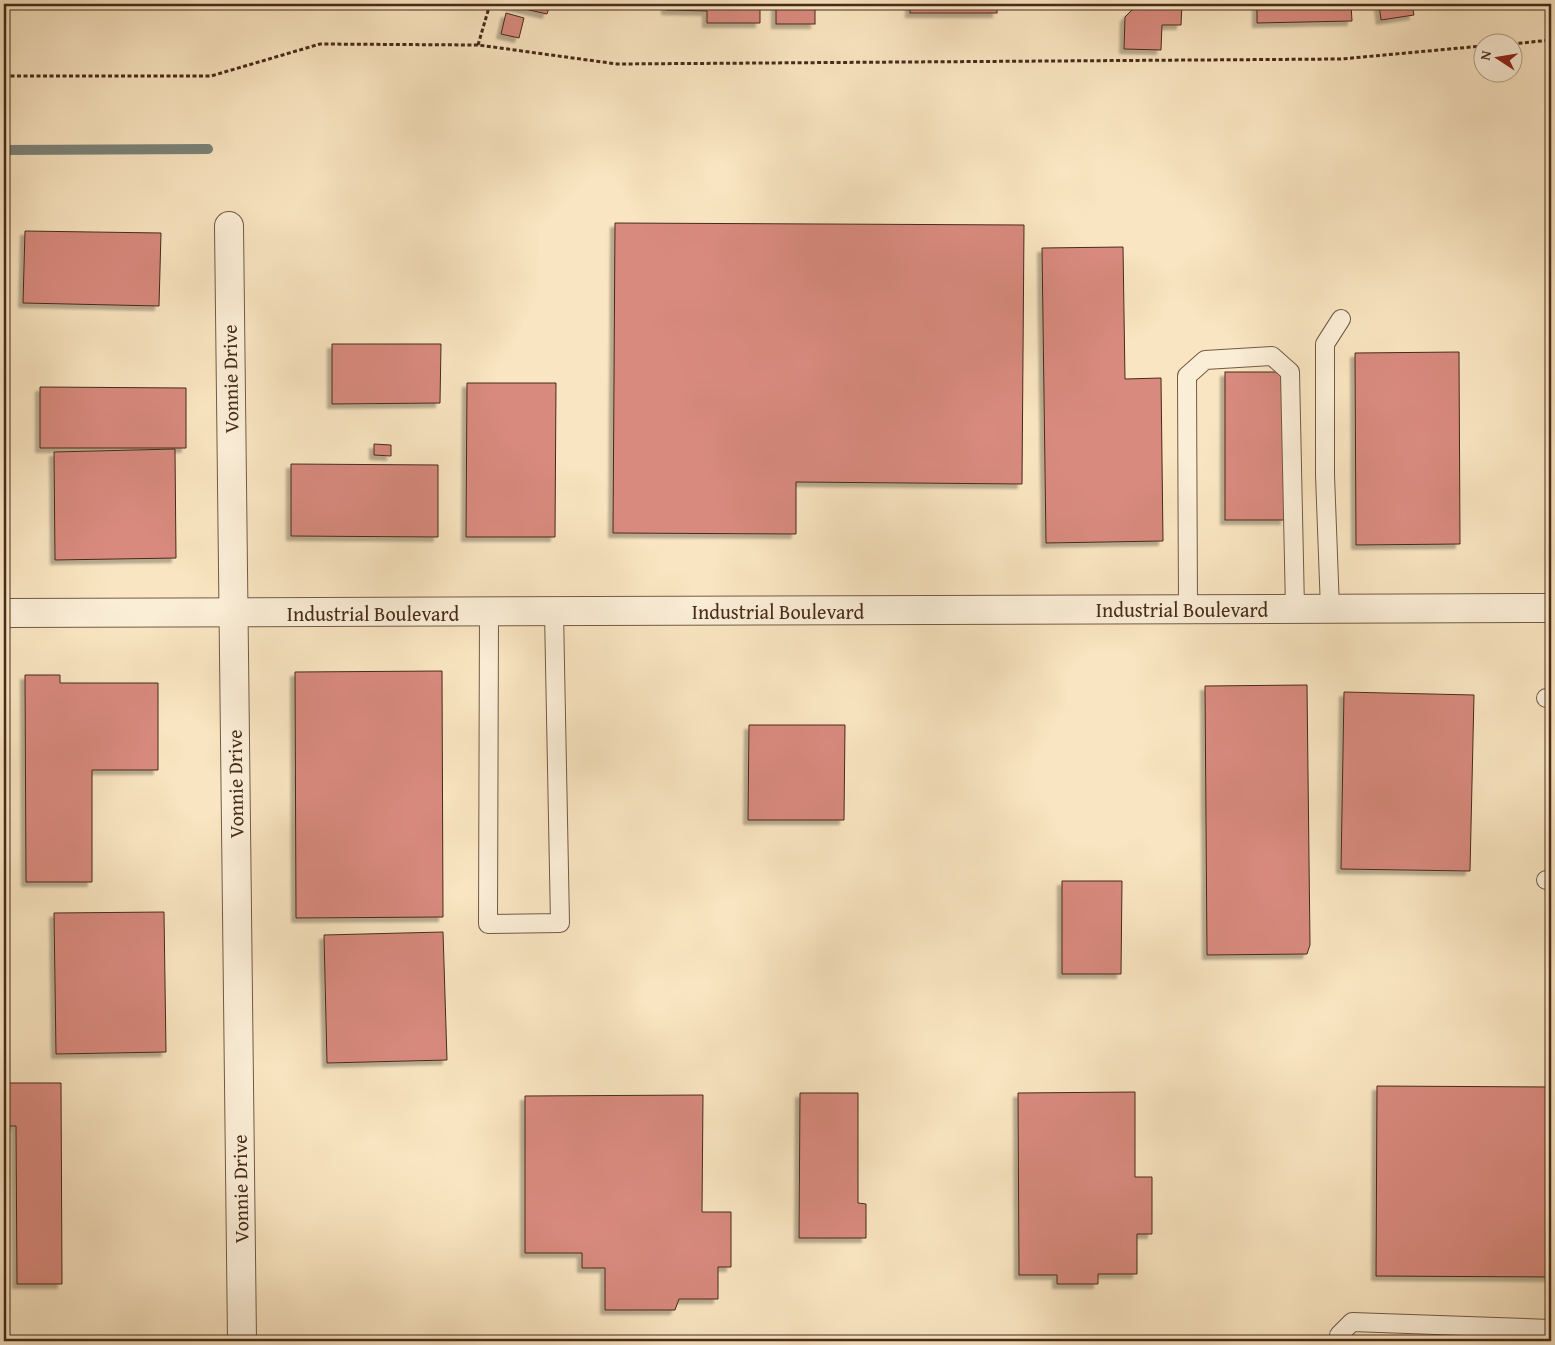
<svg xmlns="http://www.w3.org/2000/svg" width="1555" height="1345" font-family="'Gentium Book Plus',serif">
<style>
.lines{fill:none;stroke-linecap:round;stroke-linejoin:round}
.stream{stroke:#7b8379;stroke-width:10}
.building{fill:#d88a7e;stroke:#462b1a;filter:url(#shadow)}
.service-casing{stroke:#735a44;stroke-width:20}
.minor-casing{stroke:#735a44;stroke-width:30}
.path{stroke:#462b1a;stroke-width:3;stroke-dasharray:4 2.5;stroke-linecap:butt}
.service{stroke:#fbeed7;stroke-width:18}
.minor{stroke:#fbeed7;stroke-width:28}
.labels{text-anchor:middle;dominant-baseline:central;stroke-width:4.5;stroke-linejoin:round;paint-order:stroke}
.street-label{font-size:20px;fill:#462b1a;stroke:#fbeed7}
</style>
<defs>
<filter id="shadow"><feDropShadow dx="-4.5" dy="4.5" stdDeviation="1" flood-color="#0004"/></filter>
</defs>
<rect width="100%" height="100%" fill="#f9e5c1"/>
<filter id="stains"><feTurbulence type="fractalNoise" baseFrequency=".004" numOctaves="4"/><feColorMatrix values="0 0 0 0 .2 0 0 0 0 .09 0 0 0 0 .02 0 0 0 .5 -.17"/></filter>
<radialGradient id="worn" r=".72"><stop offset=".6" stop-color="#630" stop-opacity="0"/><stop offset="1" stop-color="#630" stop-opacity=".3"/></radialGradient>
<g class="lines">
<polyline class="stream" points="4,150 208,149"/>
</g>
<g class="building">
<polygon points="507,4 550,4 547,14 507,5"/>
<polygon points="666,4 760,4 760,23 707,23 707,11 666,10"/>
<rect x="776" y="4" width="39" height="20"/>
<rect x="910" y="4" width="87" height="9"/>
<polygon points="1138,4 1182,4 1181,25 1162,25 1161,50 1124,49 1125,17"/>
<polygon points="1257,4 1351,4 1352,21 1257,23"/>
<polygon points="1379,4 1412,4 1414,15 1381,20"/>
<polygon points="506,13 524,18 519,38 501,34"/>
<polygon points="615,223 1024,225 1022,484 796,482 796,534 613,533"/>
<polygon points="25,231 161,233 159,306 23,303"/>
<polygon points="1123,247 1125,379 1161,378 1163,541 1046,543 1042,248"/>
<polygon points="332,344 441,344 440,403 332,404"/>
<polygon points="1459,352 1460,544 1356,545 1355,353"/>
<rect x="1225" y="372" width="60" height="148"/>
<polygon points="467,383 556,383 555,537 466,537"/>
<polygon points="40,387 186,388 186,448 40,448"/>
<polygon points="374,444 391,445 391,456 374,455"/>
<polygon points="175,449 176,558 55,560 54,452"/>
<polygon points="291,464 438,465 438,537 291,536"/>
<polygon points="442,671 443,917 296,918 295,672"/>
<polygon points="25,675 60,675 60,683 158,683 158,770 92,770 92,882 26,882"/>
<polygon points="1307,685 1310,945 1307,954 1207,955 1205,686"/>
<polygon points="1344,692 1474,695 1470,871 1341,869"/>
<polygon points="749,725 845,725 844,820 748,820"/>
<polygon points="1062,881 1122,881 1121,974 1062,974"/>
<polygon points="164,912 166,1052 56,1054 54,913"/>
<polygon points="443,932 447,1060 327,1063 324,935"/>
<polygon points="4,1083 61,1083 62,1284 17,1284 16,1126 4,1126"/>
<polygon points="1377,1086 1551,1087 1551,1277 1376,1276"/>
<polygon points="1135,1092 1135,1177 1152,1177 1152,1234 1137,1234 1137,1274 1098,1274 1098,1284 1057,1284 1057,1275 1019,1275 1018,1093"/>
<polygon points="800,1093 858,1093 858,1203 866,1204 866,1238 799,1238"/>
<polygon points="703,1095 702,1212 731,1212 731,1267 718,1267 718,1299 679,1299 675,1310 605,1310 605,1268 582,1268 582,1253 525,1253 525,1096"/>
</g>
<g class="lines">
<defs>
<g id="service">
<polyline points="1188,609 1187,376 1205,360 1272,356 1290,372 1295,609"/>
<polyline points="1330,609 1325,475 1325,344 1341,319"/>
<polyline points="489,612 488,924 560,923 554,612"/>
<polyline points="1546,698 1551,698"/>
<polyline points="1546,880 1551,880"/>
<polyline points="1339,1341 1339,1335 1352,1322 1551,1329"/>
</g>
<g id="minor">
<polyline points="229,226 242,1341"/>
<polyline points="4,613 1551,608"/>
</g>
</defs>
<use href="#service" class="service-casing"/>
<use href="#minor" class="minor-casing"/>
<g class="path">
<polyline points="1512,44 1551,40"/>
<polyline points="478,45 490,4"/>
<polyline points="4,76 211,76 320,44 478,45 617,64 1341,59 1482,46"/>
</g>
<use href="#service" class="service"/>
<use href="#minor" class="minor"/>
</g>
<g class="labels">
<g class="street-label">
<text transform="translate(230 379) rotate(-91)">Vonnie Drive</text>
<text x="1182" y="609">Industrial Boulevard</text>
<text x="778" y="611">Industrial Boulevard</text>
<text x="373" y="613">Industrial Boulevard</text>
<text transform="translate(235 784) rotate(-91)">Vonnie Drive</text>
<text transform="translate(240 1189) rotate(-91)">Vonnie Drive</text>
</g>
</g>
<rect width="1555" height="1345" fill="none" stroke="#f9e5c1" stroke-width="20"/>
<rect x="5" y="5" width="1545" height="1335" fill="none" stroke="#462b1a" stroke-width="2.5"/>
<rect x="10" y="10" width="1535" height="1325" fill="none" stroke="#462b1a"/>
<g transform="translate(1498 58) rotate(282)"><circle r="24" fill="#fbeed7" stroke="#b3a08b"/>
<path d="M0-4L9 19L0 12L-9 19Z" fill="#8f2418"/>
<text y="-8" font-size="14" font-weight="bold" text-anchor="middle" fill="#462b1a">N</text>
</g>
<rect width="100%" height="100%" filter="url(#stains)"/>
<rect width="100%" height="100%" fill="url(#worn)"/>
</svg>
